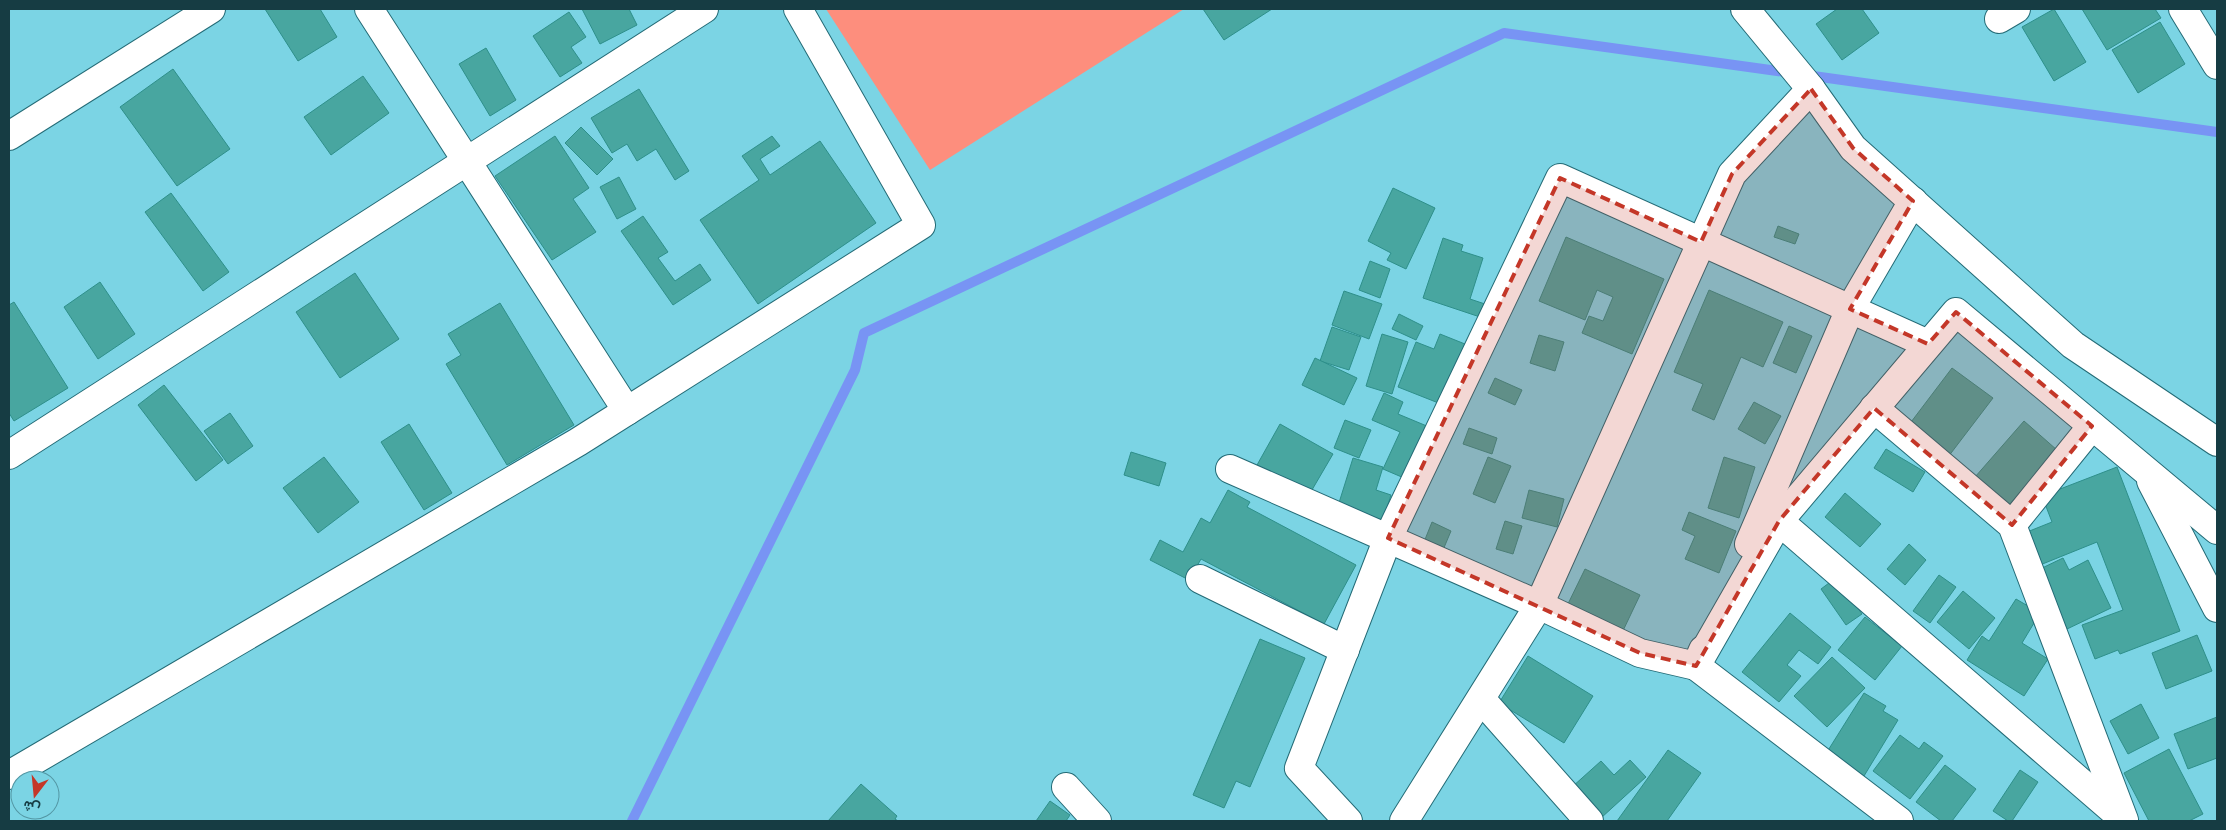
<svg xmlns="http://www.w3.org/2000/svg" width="2226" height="830" font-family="Inter,Vazirmatn,sans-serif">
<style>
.green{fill:#fd8e7d}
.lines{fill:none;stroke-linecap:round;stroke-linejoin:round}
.stream{stroke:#7894f4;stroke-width:10}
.building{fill:#48a6a0;stroke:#2e8f8a}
.minor-casing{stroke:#246b76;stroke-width:30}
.minor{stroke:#fff;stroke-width:28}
.marked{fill:#c43728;fill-opacity:0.2;stroke:#c43728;stroke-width:4;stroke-dasharray:10 6;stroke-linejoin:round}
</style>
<rect width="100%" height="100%" fill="#7bd4e4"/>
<polygon class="green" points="826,9 1184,9 930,170"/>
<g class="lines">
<g class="stream">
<polyline points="1806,75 2217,132"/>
<polyline points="632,821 855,370 864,333 1504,33 1792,73"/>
</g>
</g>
<g class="building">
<polygon points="265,9 320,9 337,37 298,61"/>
<polygon points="582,9 629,9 637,25 600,44"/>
<polygon points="1203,9 1272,9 1224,40"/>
<polygon points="1837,9 1862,9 1879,33 1842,60 1816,24"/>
<polygon points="2054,9 2086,62 2054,81 2022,27"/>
<polygon points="2082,9 2155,9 2161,18 2107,50"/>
<polygon points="569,12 586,37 571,47 582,63 560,77 533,36"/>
<polygon points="2160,22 2185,64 2138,93 2112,50"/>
<polygon points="486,48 516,100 490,116 459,64"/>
<polygon points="173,69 230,149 177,186 120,107"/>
<polygon points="363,76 389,113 331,155 304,117"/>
<polygon points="639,89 689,171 675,180 656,149 637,161 627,144 612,153 591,118"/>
<polygon points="581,127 613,159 597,175 565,143"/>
<polygon points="555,136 589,188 573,199 596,232 552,260 495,176"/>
<polygon points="772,136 780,146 760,159 770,175 820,141 876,223 758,304 700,220 759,180 742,156"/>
<polygon points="619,177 636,209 617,219 600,187"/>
<polygon points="1393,188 1435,208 1406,269 1387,260 1391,253 1368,241"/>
<polygon points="171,193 229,272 203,291 145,212"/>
<polygon points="643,216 668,252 658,258 675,281 700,264 711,280 673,305 621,231"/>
<polygon points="1778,226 1799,234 1795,244 1774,237"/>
<polygon points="1566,237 1664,279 1632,354 1582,333 1589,316 1603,321 1613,297 1597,290 1585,320 1539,301"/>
<polygon points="1443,238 1463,245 1461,251 1483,258 1470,299 1491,306 1486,319 1423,298"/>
<polygon points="1370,261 1390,269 1380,298 1359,290"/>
<polygon points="355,273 399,339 340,378 296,312"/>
<polygon points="100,282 135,334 98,359 64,307"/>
<polygon points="1709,290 1783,322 1763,367 1741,357 1714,420 1692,410 1703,384 1674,372"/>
<polygon points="1344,291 1382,304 1369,339 1332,325"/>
<polygon points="14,302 68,388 14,421 9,413 9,305"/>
<polygon points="500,303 574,425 507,465 446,364 461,355 448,334"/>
<polygon points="1399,314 1423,326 1416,340 1392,329"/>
<polygon points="1789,326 1812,336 1796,373 1773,363"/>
<polygon points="1332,327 1361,337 1349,370 1320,361"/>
<polygon points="1382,334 1408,342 1392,394 1366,386"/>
<polygon points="1440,334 1465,344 1441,404 1398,387 1416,342 1434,349"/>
<polygon points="1539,335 1564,342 1555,371 1530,363"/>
<polygon points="1315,358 1357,378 1344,405 1302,385"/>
<polygon points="1952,368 1993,398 1945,461 1905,430"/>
<polygon points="1495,378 1522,390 1515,405 1488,393"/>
<polygon points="164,385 223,460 196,481 138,405"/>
<polygon points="1384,393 1403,402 1398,414 1434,429 1411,481 1383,469 1400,432 1372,420"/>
<polygon points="1754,402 1781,416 1765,444 1738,429"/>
<polygon points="230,413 253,446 228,464 204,431"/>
<polygon points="1345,420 1371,430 1359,458 1334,448"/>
<polygon points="2024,421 2057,450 2008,506 1975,477"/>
<polygon points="409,424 452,493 424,510 381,442"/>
<polygon points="1280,424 1333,454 1309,495 1257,465"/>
<polygon points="1469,428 1497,438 1492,454 1463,444"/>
<polygon points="1886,449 1925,472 1913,492 1874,468"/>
<polygon points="1131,452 1166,463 1159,486 1124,475"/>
<polygon points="324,457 359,502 318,533 283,488"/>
<polygon points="1488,457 1511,466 1495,503 1473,494"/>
<polygon points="1724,457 1755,467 1739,518 1708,508"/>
<polygon points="1353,458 1383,467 1376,490 1391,495 1383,520 1338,506"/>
<polygon points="2117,467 2180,631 2120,654 2118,650 2095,659 2082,625 2123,610 2097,542 2040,565 2027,532 2052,522 2042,496"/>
<polygon points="1228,490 1250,502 1247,507 1356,565 1324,624 1201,559 1189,580 1150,560 1160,540 1183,552 1201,518 1210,523"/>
<polygon points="1529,490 1564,499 1557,527 1522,518"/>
<polygon points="1845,493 1881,524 1860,547 1825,517"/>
<polygon points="1689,512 1736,531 1719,573 1685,559 1695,536 1682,530"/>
<polygon points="1505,521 1522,526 1513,554 1496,549"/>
<polygon points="1432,522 1451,531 1443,550 1424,542"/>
<polygon points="1909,544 1926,560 1905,585 1887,569"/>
<polygon points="2063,558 2069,570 2088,560 2111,608 2067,629 2038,570"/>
<polygon points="1585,569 1640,595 1620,637 1565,610"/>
<polygon points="1939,575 1956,587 1930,623 1913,611"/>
<polygon points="1837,577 1862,614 1846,625 1821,589"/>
<polygon points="1963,591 1995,618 1969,649 1937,622"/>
<polygon points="2016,599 2040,613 2022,643 2048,659 2024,696 1967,660 1982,636 1989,641"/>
<polygon points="1790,613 1831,647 1818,664 1799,650 1787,665 1801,676 1779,702 1742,672"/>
<polygon points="1865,617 1902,646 1875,680 1838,650"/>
<polygon points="2197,635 2212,671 2166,689 2152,653"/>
<polygon points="1260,639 1305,658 1250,787 1236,781 1224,808 1193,795"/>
<polygon points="1528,656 1593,696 1564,743 1499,703"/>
<polygon points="1832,657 1865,688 1827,727 1794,696"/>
<polygon points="1864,693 1886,706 1883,711 1898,720 1864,776 1827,752"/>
<polygon points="2141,704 2159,738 2128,754 2110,721"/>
<polygon points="2217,717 2217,758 2188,769 2174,734"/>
<polygon points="1900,735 1919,749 1924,742 1943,756 1910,799 1873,771"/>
<polygon points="2169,749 2203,814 2189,821 2149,821 2124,773"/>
<polygon points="1668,750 1701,773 1667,821 1617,821"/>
<polygon points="1630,760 1646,777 1601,818 1572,787 1601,761 1614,775"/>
<polygon points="1945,765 1976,789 1952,821 1941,821 1916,802"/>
<polygon points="2020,770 2038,782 2012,821 2008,821 1993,811"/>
<polygon points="861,784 897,816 895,819 898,821 828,821"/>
<polygon points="1050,801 1070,815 1066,821 1036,821"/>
</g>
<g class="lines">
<defs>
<g id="minor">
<polyline points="369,9 627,411"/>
<polyline points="1745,9 1811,89 1853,148 2073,345 2217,442"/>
<polyline points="2183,9 2217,65"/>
<polyline points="1999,19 2016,9"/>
<polyline points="9,136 211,9"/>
<polyline points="1874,408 2012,525 2124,820"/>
<polyline points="9,455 704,9"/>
<polyline points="1230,469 1539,605 1640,653 1696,666 1703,650"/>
<polyline points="2151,481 2217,608"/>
<polyline points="1779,521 2122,818"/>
<polyline points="2012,525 2092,426"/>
<polyline points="1749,544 1850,309 1913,201"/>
<polyline points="1200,579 1345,650"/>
<polyline points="1481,699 1589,821"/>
<polyline points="9,775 578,442 921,225 798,9"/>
<polyline points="1066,787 1097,821"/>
<polyline points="1348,821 1299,768 1388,538 1560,178 1928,344"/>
<polyline points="1404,821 1539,605 1732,174 1811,89"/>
<polyline points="1899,821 1696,666 1779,521 1956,312 2217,530"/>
</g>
</defs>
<use href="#minor" class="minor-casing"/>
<use href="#minor" class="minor"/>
</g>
<path class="marked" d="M1811 89 1853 148 1913 201 1850 309 1928 344 1956 312 2092 426 2012 525 1874 408 1779 521 1696 666 1640 653 1388 538 1560 178 1701 242 1732 174Z"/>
<rect width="2226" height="830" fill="none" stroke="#163c43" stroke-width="20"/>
<g transform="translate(35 795) rotate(196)"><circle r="24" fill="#7bd4e4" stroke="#5397a4"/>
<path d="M0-4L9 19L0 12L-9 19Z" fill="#c43728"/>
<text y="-8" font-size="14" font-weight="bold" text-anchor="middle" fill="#163c43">ش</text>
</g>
</svg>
